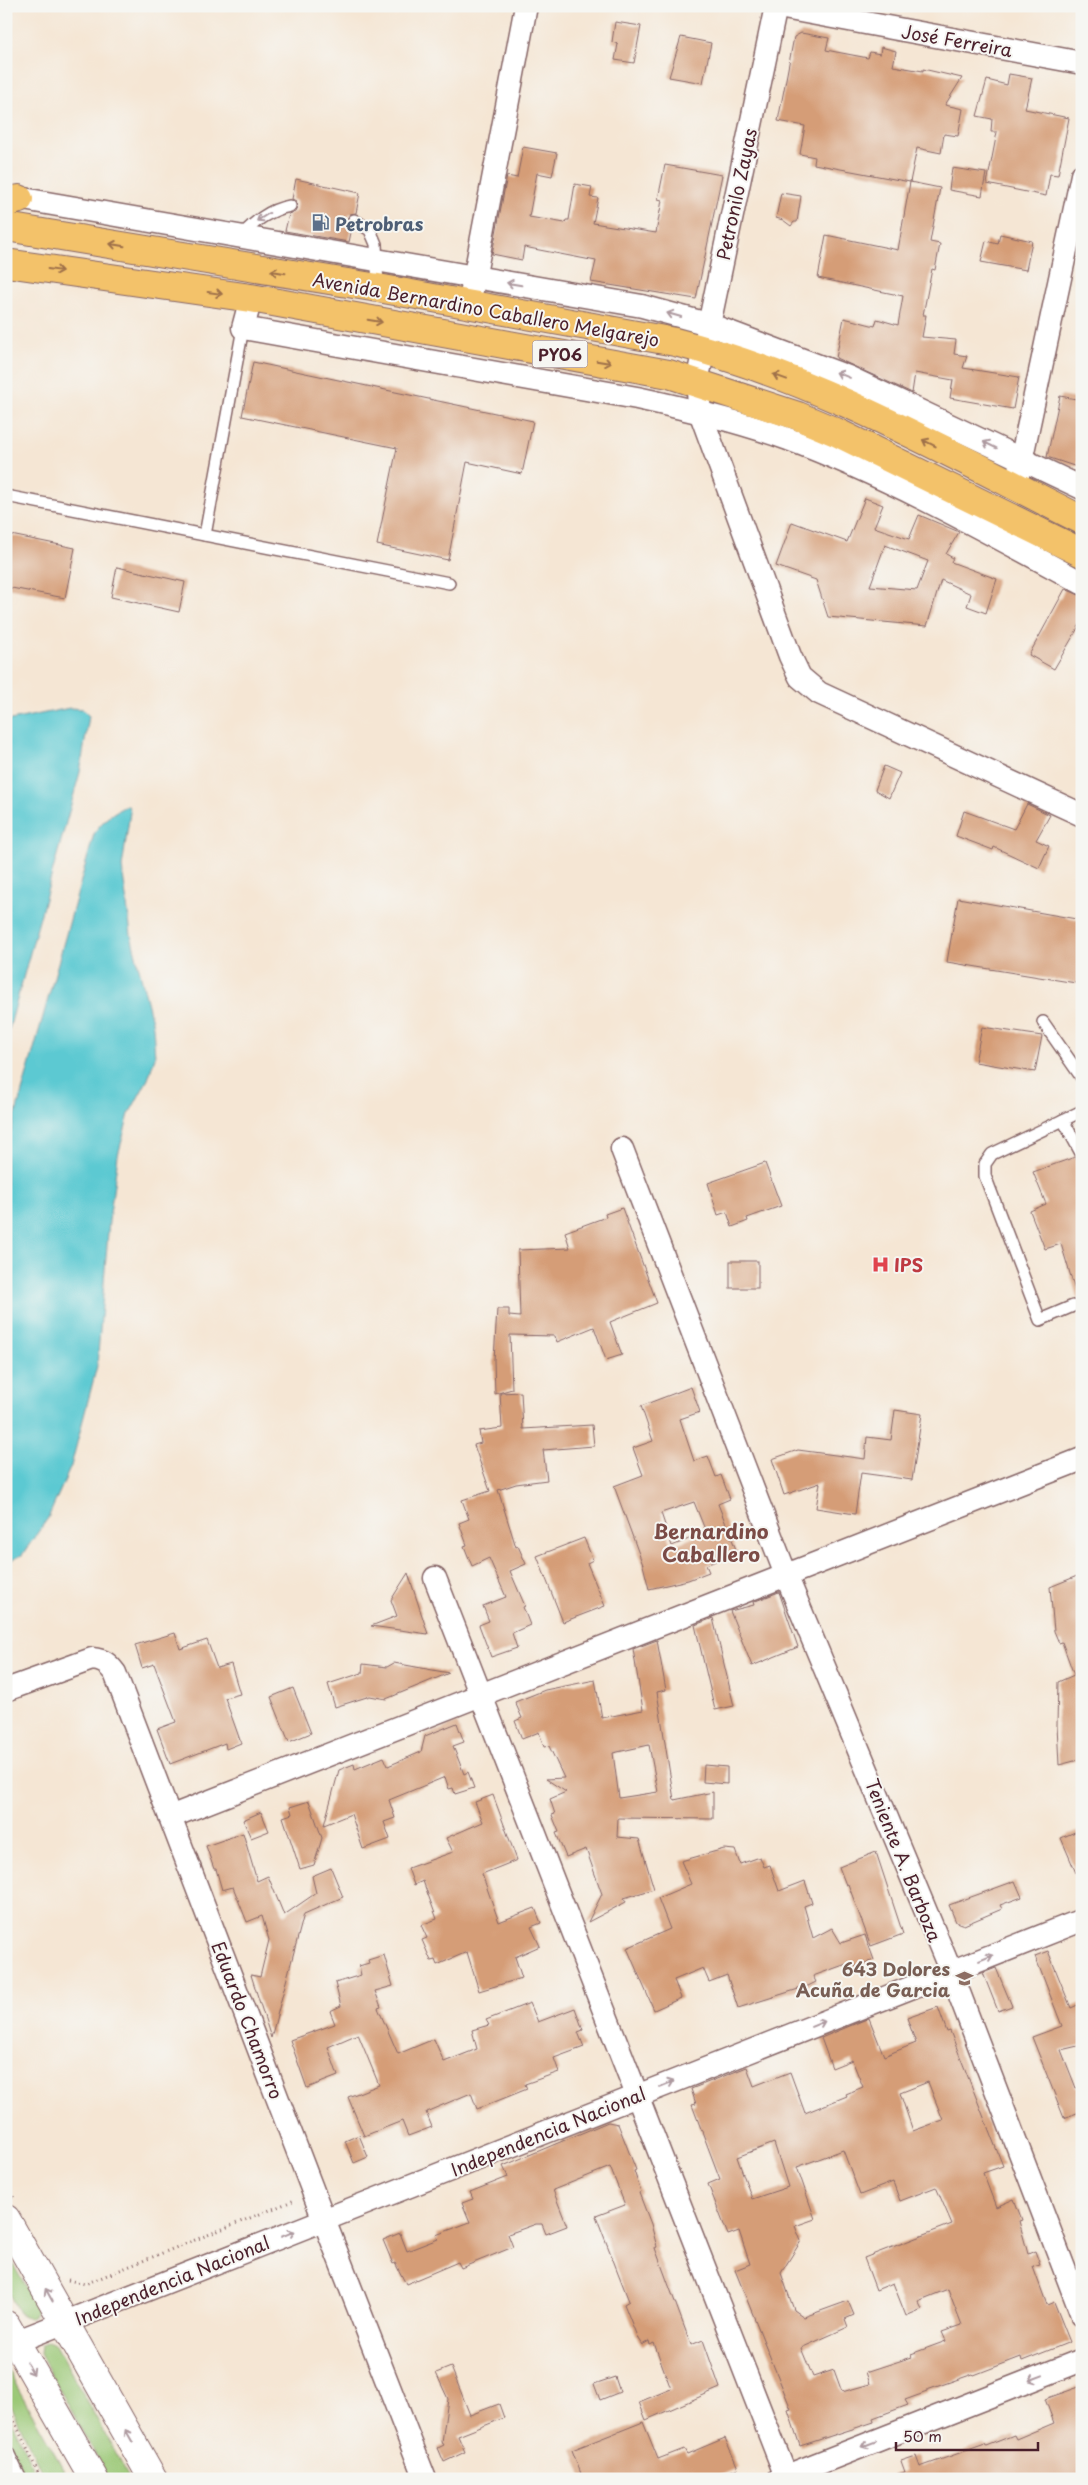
<svg xmlns="http://www.w3.org/2000/svg" width="1088" height="2485" font-family="'Playpen Sans',sans-serif">
<style>
.green{fill:#9ac775;stroke:#727350}
.water{fill:#5cc9d2;stroke:#53747e}
.building{fill:#d59d77;fill-rule:evenodd}
.lines{fill:none;stroke-linecap:round;stroke-linejoin:round}
.service-casing{stroke:#866566;stroke-width:14}
.pedestrian-casing{stroke:#866566;stroke-width:19}
.minor-casing{stroke:#866566;stroke-width:25}
.tertiary-casing{stroke:#866566;stroke-width:30}
.trunk-casing{stroke:#866566;stroke-width:30}
.path{stroke:#866566;stroke-width:3;stroke-dasharray:1 4;stroke-linecap:butt}
.service{stroke:#fff;stroke-width:11}
.pedestrian{stroke:#fff;stroke-width:16}
.minor{stroke:#fff;stroke-width:22}
.tertiary{stroke:#fff;stroke-width:28}
.trunk{stroke:#f3c26a;stroke-width:28}
.oneway{stroke:#ae9aa0}
.oneway2{stroke:#9e704a}
.labels{text-anchor:middle;dominant-baseline:central;stroke-width:4;stroke-linejoin:round;paint-order:stroke}
.shield{fill:#f6f6f2;stroke:#7e6067;stroke-width:1}
.shield-label{font-size:16px;font-weight:bold;fill:#4a1f2b}
.street-label{font-size:18px;fill:#4a1f2b;stroke:#f6f6f2}
.service-label{font-size:18px;font-weight:bold;fill:#4e5e75;stroke:#f6f6f2;text-anchor:start}
.health-label{font-size:18px;font-weight:bold;fill:#be3a42;stroke:#f6f6f2;text-anchor:start}
.education-label{font-size:18px;font-weight:bold;fill:#785e54;stroke:#f6f6f2;text-anchor:end}
.quarter-label{font-size:20px;font-weight:bold;fill:#7b4b46;stroke:#f6f6f2}
</style>
<rect width="100%" height="100%" fill="#f6f6f2"/>
<filter id="ink" filterUnits="userSpaceOnUse"><feTurbulence type="fractalNoise" baseFrequency=".02" numOctaves="2"/><feDisplacementMap in="SourceGraphic" scale="10" xChannelSelector="R" yChannelSelector="G"/><feConvolveMatrix kernelMatrix="1 2 1 2 8 2 1 2 1" color-interpolation-filters="sRGB"/></filter>
<filter id="wash" filterUnits="userSpaceOnUse"><feTurbulence type="fractalNoise" baseFrequency=".0096" numOctaves="4" result="noise"/><feDisplacementMap in="SourceGraphic" scale="20" xChannelSelector="R" yChannelSelector="G"/><feGaussianBlur stdDeviation="1.12" result="paint"/><feColorMatrix in="noise" values="0 0 0 0 0 0 0 0 0 0 0 0 0 0 0 0 0 1.4 0 .05"/><feComposite in="paint" operator="in"/></filter>
<g filter="url(#wash)">
<rect width="100%" height="100%" fill="#f5e6d4"/>
<g class="green">
<polygon points="6,2251 37,2308 36,2313 29,2318 19,2313 6,2288"/>
<polygon points="48,2341 56,2345 130,2479 109,2479 40,2354 41,2345"/>
<polygon points="6,2367 69,2479 45,2479 6,2395"/>
<polygon points="6,2409 38,2479 21,2479 6,2447"/>
</g>
<g class="water">
<polygon points="70,708 82,709 89,716 80,772 6,1040 6,721"/>
<path d="M128 805 130 812 122 867 131 935 153 1026 155 1057 148 1079 129 1114 118 1155 109 1221 97 1366 71 1466 48 1518 22 1555 6 1563V1149L94 834C103 819 113 812 128 805Z"/>
</g>
<g id="blocks">
<g class="building">
<polygon points="615,22 641,26 634,63 615,60 618,44 612,42"/>
<polygon points="801,33 829,38 826,50 868,58 870,52 880,54 881,47 896,51 893,66 923,71 923,69 962,78 945,105 963,109 958,136 944,134 941,153 917,148 910,182 814,164 815,157 800,154 805,126 778,121 794,37"/>
<polygon points="681,37 711,43 703,83 669,77"/>
<polygon points="1009,74 1032,78 1025,109 1069,118 1058,175 1050,174 1046,196 987,184 997,132 991,132 992,119 977,116 987,80 1007,85"/>
<polygon points="523,147 557,153 552,176 537,173 529,217 565,223 566,220 569,220 575,184 592,187 590,197 598,198 593,223 656,233 662,200 658,199 665,165 722,175 696,299 591,282 596,261 524,247 522,260 492,254 507,176 517,178"/>
<polygon points="952,168 986,173 982,196 949,190"/>
<polygon points="296,179 360,193 356,213 350,214 347,219 352,228 349,242 285,231 289,214 295,212 297,208 296,201 292,199"/>
<polygon points="910,182 940,188 930,242 940,244 935,270 932,269 923,315 926,315 922,337 956,340 954,354 967,356 963,368 1019,377 1013,409 950,398 953,380 915,373 912,393 836,358 844,318 875,326 877,319 898,325 903,296 818,278 826,235 898,250"/>
<polygon points="781,193 801,196 797,222 794,222 791,226 783,220 776,218"/>
<polygon points="1000,234 1032,241 1026,270 981,262 986,241 998,244"/>
<polygon points="253,362 533,421 522,474 467,462 448,560 377,545 397,448 242,416"/>
<polygon points="1060,396 1082,400 1082,448 1077,467 1047,457"/>
<path d="M865 498 883 505 874 527 909 539 919 515 959 532 946 554 953 558 951 562 997 579 986 613 967 606 971 594 941 580 927 626 828 617 816 580 776 566 792 522 847 542ZM885 545 928 561 917 590 870 586Z"/>
<polygon points="6,534 75,548 65,598 6,587"/>
<polygon points="117,567 185,582 179,612 111,597"/>
<polygon points="1065,589 1082,596 1082,621 1054,669 1029,655"/>
<polygon points="884,766 900,773 889,798 875,790"/>
<polygon points="1027,804 1050,815 1036,840 1049,846 1039,868 994,847 993,850 956,836 964,811 1014,829"/>
<polygon points="958,898 1082,920 1082,984 947,962"/>
<polygon points="982,1027 1042,1036 1035,1072 975,1062"/>
<polygon points="1075,1157 1082,1162 1082,1299 1078,1300 1061,1244 1045,1249 1030,1211 1046,1204 1033,1172"/>
<polygon points="765,1163 781,1206 747,1218 748,1221 732,1227 727,1212 718,1215 708,1183"/>
<polygon points="622,1208 657,1303 610,1322 622,1355 606,1360 594,1327 557,1342 555,1336 510,1335 512,1389 495,1394 494,1360 497,1309 509,1309 509,1316 520,1317 518,1250 570,1248 565,1232 606,1217 605,1214"/>
<rect x="730" y="1261" width="28" height="27"/>
<path d="M691 1387 700 1412 680 1419 694 1461 708 1456 716 1477 721 1475 730 1499 718 1504 737 1552 706 1565 709 1572 688 1580 649 1589 643 1565 614 1486 643 1475 633 1448 653 1441 641 1406ZM694 1502 706 1532 672 1546 661 1513Z"/>
<polygon points="521,1392 523,1429 592,1425 594,1446 543,1450 547,1480 516,1484 498,1490 516,1547 518,1546 526,1564 510,1571 525,1606 523,1607 530,1625 512,1633 517,1648 491,1657 479,1625 489,1621 483,1606 506,1597 489,1558 472,1566 464,1546 467,1545 459,1523 469,1519 462,1500 490,1491 474,1445 481,1443 479,1431 502,1428 500,1393"/>
<polygon points="895,1410 922,1414 912,1480 861,1473 855,1514 816,1508 820,1483 784,1495 772,1459 798,1450 865,1459 867,1437 891,1440"/>
<polygon points="584,1538 593,1560 587,1563 605,1606 563,1622 537,1556"/>
<polygon points="408,1573 428,1634 371,1626 397,1616 391,1600"/>
<polygon points="1082,1574 1082,1759 1059,1765 1057,1725 1058,1682 1074,1675 1062,1642 1059,1643 1054,1631 1050,1587"/>
<polygon points="779,1592 798,1647 752,1666 730,1611 754,1605 753,1602"/>
<polygon points="713,1618 734,1706 715,1710 695,1625"/>
<polygon points="175,1633 180,1649 207,1640 217,1668 231,1664 240,1694 225,1698 241,1743 226,1749 225,1743 170,1764 157,1729 176,1722 154,1664 142,1668 135,1645"/>
<path d="M657 1640 666 1690 657 1692 674 1800 713 1792V1819L618 1818 617 1837 639 1839 654 1889 624 1898 626 1902 588 1922 602 1894 586 1849 566 1857 556 1833 559 1832 552 1815 555 1814 550 1799 566 1792 546 1779 564 1778 549 1746 544 1747 539 1732 522 1739 515 1721 522 1718 515 1702 545 1690 595 1680 602 1718 643 1710 633 1649ZM649 1745 658 1792 619 1798 613 1753Z"/>
<polygon points="394,1663 449,1673 386,1699 370,1696 335,1707 328,1684 362,1673 363,1664 387,1667"/>
<polygon points="293,1688 311,1733 289,1742 271,1697"/>
<polygon points="457,1723 464,1742 453,1746 464,1774 468,1772 474,1788 455,1794 453,1788 449,1789 445,1777 389,1800 395,1818 384,1822 390,1839 363,1849 351,1814 324,1825 339,1770 354,1764 355,1769 384,1757 388,1766 421,1752 425,1736"/>
<polygon points="704,1765 727,1767 727,1784 703,1782"/>
<polygon points="493,1795 517,1860 482,1874 499,1922 535,1908 541,1923 531,1927 540,1946 515,1957 522,1978 479,1991 467,1952 437,1965 435,1960 431,1961 422,1940 427,1938 421,1925 437,1919 423,1881 414,1885 408,1868 453,1852 446,1838 483,1822 475,1802"/>
<polygon points="309,1801 322,1838 314,1865 300,1869 283,1817 292,1814 290,1807"/>
<polygon points="261,1812 269,1831 251,1838 243,1820"/>
<polygon points="1082,1829 1082,1887 1061,1838"/>
<polygon points="243,1833 257,1881 268,1876 284,1915 316,1893 312,1876 331,1868 343,1897 304,1914 271,2038 251,1975 260,1977 269,1940 262,1916 247,1922 233,1887 222,1890 216,1869 214,1869 206,1846"/>
<polygon points="724,1849 735,1850 740,1864 760,1857 764,1867 770,1865 779,1891 805,1881 812,1903 804,1906 813,1938 832,1928 841,1943 865,1935 874,1960 853,1967 852,1962 813,1976 816,1982 808,1986 738,2008 727,1975 709,1982 703,1968 674,1980 681,1998 654,2010 627,1948 670,1929 658,1898 691,1884 681,1861"/>
<polygon points="876,1852 903,1934 871,1946 848,1884 846,1885 839,1867"/>
<polygon points="1015,1881 1022,1897 1000,1905 1002,1909 964,1925 956,1922 949,1905"/>
<polygon points="1048,1951 1071,2008 1082,2003 1082,2045 1061,2050 1076,2088 1082,2086 1082,2111 1064,2118 1032,2037 1062,2026 1035,1956"/>
<polygon points="384,1955 393,1986 375,1991 381,2007 378,2008 398,2054 434,2039 444,2062 477,2049 472,2030 489,2025 486,2020 530,2003 538,2022 575,2008 583,2030 578,2032 584,2047 554,2058 559,2072 525,2084 527,2089 477,2109 471,2093 426,2112 432,2127 408,2136 402,2121 364,2136 348,2097 379,2085 358,2034 328,2047 338,2076 307,2088 290,2040 335,2024 330,2011 341,2006 335,1983 361,1975 359,1966 369,1963 368,1960"/>
<polygon points="996,1968 1012,2006 998,2011 983,1973"/>
<path d="M938 2007 947 2032 950 2031 1003 2166 983 2173 996 2207 1014 2199 1022 2220 1019 2221 1028 2254 1035 2251 1040 2265 1033 2267 1047 2305 1054 2302 1070 2342 1022 2361 1021 2357 974 2375 973 2374 927 2390V2392L905 2400 908 2405 873 2418 874 2422 800 2446 788 2410 791 2409 735 2270 750 2264 739 2231 728 2235 708 2184 720 2179 692 2105 696 2104 691 2089 747 2067 754 2086 790 2072 805 2113 847 2096 846 2094 863 2087 852 2060 832 2068 821 2038 869 2018 884 2056 916 2043 907 2018ZM928 2082 943 2120 913 2131 900 2093ZM774 2143 788 2187 752 2199 737 2157ZM843 2150 860 2195 893 2182 900 2201 936 2187 952 2224 864 2258 876 2290 893 2283 906 2316 922 2309 918 2301 948 2289 962 2325 942 2332 946 2341 911 2354 912 2357 866 2372 870 2384 842 2392 834 2370 813 2377 801 2348 848 2327 845 2319 854 2315 848 2301 804 2317 794 2310 781 2273 801 2241 795 2226 815 2219 797 2167Z"/>
<polygon points="608,2122 618,2124 636,2170 634,2171 641,2192 639,2193 651,2224 657,2247 655,2248 691,2345 703,2340 720,2388 646,2420 639,2402 671,2389 654,2343 650,2345 649,2341 642,2345 638,2339 624,2304 629,2301 596,2216 625,2205 610,2167 553,2190 567,2226 546,2234 542,2224 536,2224 508,2234 513,2247 461,2268 458,2262 406,2284 395,2263 393,2264 383,2240 400,2233 407,2251 438,2239 436,2235 470,2222 462,2203 473,2199 470,2192 508,2177 503,2166"/>
<polygon points="359,2135 368,2157 354,2163 345,2141"/>
<polygon points="451,2367 470,2415 499,2404 504,2418 458,2436 465,2452 444,2462 438,2448 444,2445 442,2442 448,2399 436,2373"/>
<polygon points="615,2377 620,2392 600,2400 594,2384"/>
<polygon points="1079,2387 1082,2396 1082,2479 892,2479 891,2476 905,2472 901,2461 916,2456 920,2467 985,2444 986,2446 1014,2435 1016,2439 1054,2423 1045,2399"/>
<polygon points="643,2422 658,2459 684,2449 687,2454 725,2438 738,2468 712,2479 583,2479 572,2450"/>
</g>
</g>
</g>
<g filter="url(#ink)">
<use href="#blocks" fill-opacity="0" stroke="#866566" stroke-width="1"/>
<g class="lines">
<defs>
<g id="service">
<polyline points="354,220 370,230 376,244 378,288"/>
<path d="M240 237C255 221 269 210 290 206"/>
<polyline points="6,496 449,583"/>
<polyline points="205,535 243,328"/>
<polyline points="1043,1022 1082,1078"/>
<polyline points="1063,1120 1082,1155"/>
<polyline points="1073,1306 1040,1320 985,1176 985,1164 992,1154 1082,1111"/>
</g>
<polyline id="pedestrian" points="6,2454 18,2479"/>
<g id="minor">
<polyline points="773,6 1082,63"/>
<polyline points="776,6 697,382 700,412 790,656 800,677 819,693 1082,815"/>
<polyline points="6,196 642,306 708,324 848,377 1082,488"/>
<polyline points="472,290 526,6"/>
<path d="M251 298 243 328 637 398C688 409 739 421 788 439 890 477 986 531 1082 583"/>
<polyline points="1018,475 1082,175"/>
<polyline points="622,1149 786,1575 951,1972 1082,2315"/>
<polyline points="435,1578 787,2479"/>
<path d="M6 1690 92 1659C104 1660 108 1664 115 1673L324 2220 425 2479"/>
<polyline points="170,1817 1082,1459"/>
<polyline points="15,2342 1082,1920"/>
<polyline points="779,2479 1082,2360"/>
</g>
<g id="tertiary">
<polyline points="6,2219 153,2479"/>
<polyline points="6,2325 94,2479"/>
</g>
<g id="trunk">
<polyline points="6,203 19,199"/>
<path d="M6 227 378 288 675 342C818 378 950 454 1082 520"/>
<polyline points="6,263 251,298 669,374 798,416 836,432 1082,553"/>
</g>
</defs>
<use href="#service" class="service-casing"/>
<use href="#pedestrian" class="pedestrian-casing"/>
<use href="#minor" class="minor-casing"/>
<use href="#tertiary" class="tertiary-casing"/>
<use href="#trunk" class="trunk-casing"/>
<g class="path">
<polyline points="6,2183 14,2198"/>
<polyline points="68,2280 85,2284 295,2200"/>
<polyline points="6,2403 41,2479"/>
</g>
<use href="#service" class="service"/>
<use href="#pedestrian" class="pedestrian"/>
<use href="#minor" class="minor"/>
<use href="#tertiary" class="tertiary"/>
<use href="#trunk" class="trunk"/>
</g>
<defs><path id="oneway-shaft" d="M-6 0H5M1.5-3L5.5 0L1.5 3" fill="none" stroke-width="1.6" stroke-linecap="round" stroke-linejoin="round" transform="scale(1.25)"/></defs>
<g class="oneway">
<use href="#oneway-shaft" transform="translate(263 217) rotate(148)"/>
<use href="#oneway-shaft" transform="translate(514 284) rotate(-170)"/>
<use href="#oneway-shaft" transform="translate(674 315) rotate(-164)"/>
<use href="#oneway-shaft" transform="translate(843 375) rotate(-158)"/>
<use href="#oneway-shaft" transform="translate(990 445) rotate(-154)"/>
<use href="#oneway-shaft" transform="translate(986 1958) rotate(-22)"/>
<use href="#oneway-shaft" transform="translate(818 2024) rotate(-22)"/>
<use href="#oneway-shaft" transform="translate(667 2084) rotate(-22)"/>
<use href="#oneway-shaft" transform="translate(288 2234) rotate(-22)"/>
<use href="#oneway-shaft" transform="translate(49 2295) rotate(-119)"/>
<use href="#oneway-shaft" transform="translate(30 2368) rotate(60)"/>
<use href="#oneway-shaft" transform="translate(1036 2378) rotate(159)"/>
<use href="#oneway-shaft" transform="translate(129 2436) rotate(-120)"/>
<use href="#oneway-shaft" transform="translate(869 2444) rotate(159)"/>
</g>
<g class="oneway2">
<use href="#oneway-shaft" transform="translate(117 245) rotate(-171)"/>
<use href="#oneway-shaft" transform="translate(55 270) rotate(8)"/>
<use href="#oneway-shaft" transform="translate(278 272) rotate(-171)"/>
<use href="#oneway-shaft" transform="translate(215 293) rotate(8)"/>
<use href="#oneway-shaft" transform="translate(375 321) rotate(10)"/>
<use href="#oneway-shaft" transform="translate(604 362) rotate(10)"/>
<use href="#oneway-shaft" transform="translate(780 377) rotate(-160)"/>
<use href="#oneway-shaft" transform="translate(929 443) rotate(-153)"/>
</g>
</g>
<defs>
<symbol id="fuel-bare" viewBox="-9 -9 18 18"><path d="M-5.5-6h7V0h2V4h1.3V-2.5L3-4.5l.8-.8L6-3V5H2.5V1h-1V6h-7ZM-4.2-4.7v3.2H.2V-4.7Z" fill="#5c6f8a" stroke="#f6f6f2" stroke-width="2.5" paint-order="stroke"/></symbol>
<symbol id="hospital-bare" viewBox="-9 -9 18 18"><path d="M-5-5h3v3.5h4V-5h3V5h-3V1.5h-4V5h-3Z" fill="#e0444e" stroke="#f6f6f2" stroke-width="2.5" paint-order="stroke"/></symbol>
<symbol id="school-bare" viewBox="-9 -9 18 18"><path d="M0-5L7-2L0 1L-7-2ZM-4 1L0 2.5L4 1V4Q0 6-4 4Z" fill="#8d6e63" stroke="#f6f6f2" stroke-width="2.5" paint-order="stroke"/></symbol>
</defs>
<g fill-rule="evenodd">
<use href="#fuel-bare" x="308" y="210" width="25" height="25"/>
<use href="#hospital-bare" x="868" y="1252" width="25" height="25"/>
<use href="#school-bare" x="952" y="1966" width="25" height="25"/>
</g>
<g class="labels">
<rect class="shield" x="532.5" y="340.5" width="55" height="27" rx="4"/>
<g class="shield-label">
<text x="560" y="354">PY06</text>
</g>
<g class="street-label">
<text transform="translate(957 40) rotate(10)">José Ferreira</text>
<text transform="translate(736 194) rotate(-78)">Petronilo Zayas</text>
<text transform="translate(486 309) rotate(10)">Avenida Bernardino Caballero Melgarejo</text>
<text transform="translate(904 1860) rotate(68)">Teniente A. Barboza</text>
<text transform="translate(248 2020) rotate(69)">Eduardo Chamorro</text>
<text transform="translate(548 2131) rotate(-22)">Independencia Nacional</text>
<text transform="translate(172 2280) rotate(-22)">Independencia Nacional</text>
</g>
<g class="service-label">
<text x="335" y="223">Petrobras</text>
</g>
<g class="health-label">
<text x="894" y="1264">IPS</text>
</g>
<g class="education-label">
<text x="950" y="1968">643 Dolores<tspan x="950" dy="21">Acuña de Garcia</tspan></text>
</g>
<g class="quarter-label">
<text x="711" y="1531">Bernardino<tspan x="711" dy="23">Caballero</tspan></text>
</g>
</g>
<rect width="1088" height="2485" fill="none" stroke="#f6f6f2" stroke-width="25"/>
<path d="M896 2442v8h142v-8" fill="none" stroke="#4a1f2b" stroke-width="2.5"/>
<text x="903" y="2442" font-size="15" fill="#4a1f2b" stroke="#f6f6f2" stroke-width="4" paint-order="stroke">50 m</text>
</svg>
